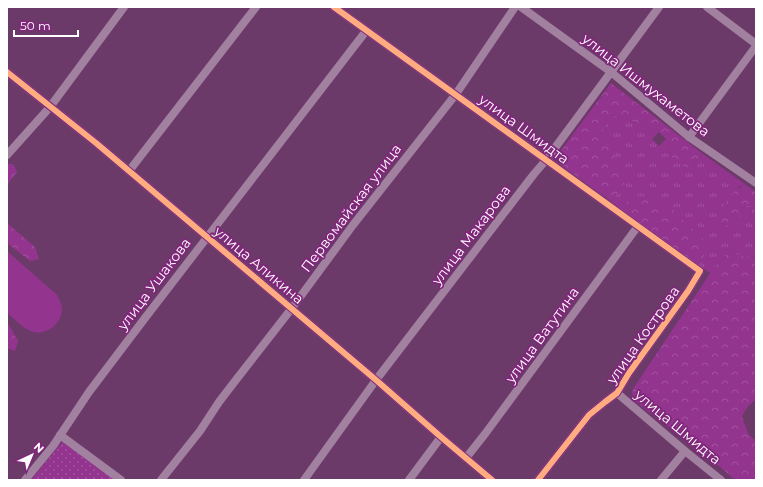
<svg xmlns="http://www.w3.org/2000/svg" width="763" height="487" font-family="Montserrat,sans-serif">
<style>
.grass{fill:url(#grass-tufts)}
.forest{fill:url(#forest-crowns)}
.park{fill:url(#park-dots)}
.garden{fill:#93348f}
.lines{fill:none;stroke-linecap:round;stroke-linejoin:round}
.minor{stroke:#a280a0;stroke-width:8}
.cycleway-casing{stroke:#80267b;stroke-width:8}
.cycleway{stroke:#ffac80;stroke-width:6}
.labels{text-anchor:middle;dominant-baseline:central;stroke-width:3.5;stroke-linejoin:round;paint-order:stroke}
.street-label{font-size:14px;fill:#fff;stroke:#80267b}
</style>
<defs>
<pattern id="grass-tufts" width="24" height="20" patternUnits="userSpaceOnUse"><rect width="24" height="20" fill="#93348f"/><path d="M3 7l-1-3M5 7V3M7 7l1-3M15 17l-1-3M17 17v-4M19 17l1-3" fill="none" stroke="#a352a0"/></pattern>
<pattern id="forest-crowns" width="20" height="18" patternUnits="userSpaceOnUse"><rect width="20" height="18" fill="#93348f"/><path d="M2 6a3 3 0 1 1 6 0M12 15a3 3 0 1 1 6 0" fill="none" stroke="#a352a0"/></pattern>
<pattern id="park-dots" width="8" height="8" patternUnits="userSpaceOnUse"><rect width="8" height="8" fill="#93348f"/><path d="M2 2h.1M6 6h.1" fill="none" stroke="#a352a0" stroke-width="1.8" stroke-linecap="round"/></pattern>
</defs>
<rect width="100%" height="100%" fill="#6c3a69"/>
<polygon class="grass" points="610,115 625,118 659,132 652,139 659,146 666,139 672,157 694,168 697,160 703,154 746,185 738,187 736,222 745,205 751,206 752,217 756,223 756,258 727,253 710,273 696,263 703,260 705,241 692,229 634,196 619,208 611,201 625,182 601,134"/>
<g class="forest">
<polygon points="611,83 703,154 697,160 694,168 684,167 672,157 666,139 659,132 625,118 611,115 601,134 621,166 625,182 611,201 561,165 557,156"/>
<polygon points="7,164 12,164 15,167 17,172 7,185"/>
<path d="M746 185 756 192V223L752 217 751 206 745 205 736 222 720 229 716 221C723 207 730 190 746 185Z"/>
<polygon points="634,196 651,197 672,209 705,241 705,251 703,260 696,263 619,208"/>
<polygon points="7,223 35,247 39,259 30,261 7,243"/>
<path d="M727 253 756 258V399C750 404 745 409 742 417L748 433 756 442V480H735L716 463 632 399 633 389 713 269Z"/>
<polygon points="7,323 9,325 18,341 15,351 7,348"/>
</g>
<polygon class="park" points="63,441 115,480 31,480"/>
<path class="garden" d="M7 251 57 295C59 299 62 304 62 310 61 324 47 335 33 332 23 329 15 319 7 313Z"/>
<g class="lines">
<g class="minor">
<polyline points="334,7 700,271 688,291 629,373 617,393 605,402 589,415 538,480"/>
<polyline points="521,7 611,72 689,137 756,183"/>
<polyline points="707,7 756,44"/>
<polyline points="7,72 96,143 376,380 441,437 492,480"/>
<polyline points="689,137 756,46"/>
<polyline points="7,155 50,107 124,7"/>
<polyline points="129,171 256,7"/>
<polyline points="617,393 685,451 721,480"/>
<polyline points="60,435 121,480"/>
<polyline points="466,458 485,434 638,226"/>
<polyline points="25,480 53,446 89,392 145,318 366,31"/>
<polyline points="161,480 200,431 219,402 232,385 292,308 353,225 456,94 515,7"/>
<polyline points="304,480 376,380 534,174 546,160 659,7"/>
<polyline points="409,480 441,437"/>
<polyline points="661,480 685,451"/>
</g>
<defs>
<g id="cycleway">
<polyline points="334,7 700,271 688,291 629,373 617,393 605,402 589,415 538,480"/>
<polyline points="7,72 96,143 376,380 441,437 492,480"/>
</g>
</defs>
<use href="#cycleway" class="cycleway-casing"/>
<use href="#cycleway" class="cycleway"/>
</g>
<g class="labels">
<g class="street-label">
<text transform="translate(646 85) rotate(38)">улица Ишмухаметова</text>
<text transform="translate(524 129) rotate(36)">улица Шмидта</text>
<text transform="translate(351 208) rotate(-53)">Первомайская улица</text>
<text transform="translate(471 235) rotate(-53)">улица Макарова</text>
<text transform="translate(259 265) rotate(40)">улица Аликина</text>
<text transform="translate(154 284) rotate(-53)">улица Ушакова</text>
<text transform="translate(542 335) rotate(-54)">улица Ватутина</text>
<text transform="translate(643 335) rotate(-55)">улица Кострова</text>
<text transform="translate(678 427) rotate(40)">улица Шмидта</text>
</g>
</g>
<rect width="763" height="487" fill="none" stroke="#ffffff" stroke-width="16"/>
<g transform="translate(32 455) rotate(44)" stroke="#80267b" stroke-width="3" paint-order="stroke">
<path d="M0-3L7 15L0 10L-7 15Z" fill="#ffffff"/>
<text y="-6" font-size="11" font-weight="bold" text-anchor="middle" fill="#ffffff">N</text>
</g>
<path d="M14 30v6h64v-6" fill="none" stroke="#ffffff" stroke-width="2"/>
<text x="20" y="30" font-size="12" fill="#ffffff" stroke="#80267b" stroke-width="3" paint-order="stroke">50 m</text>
</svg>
